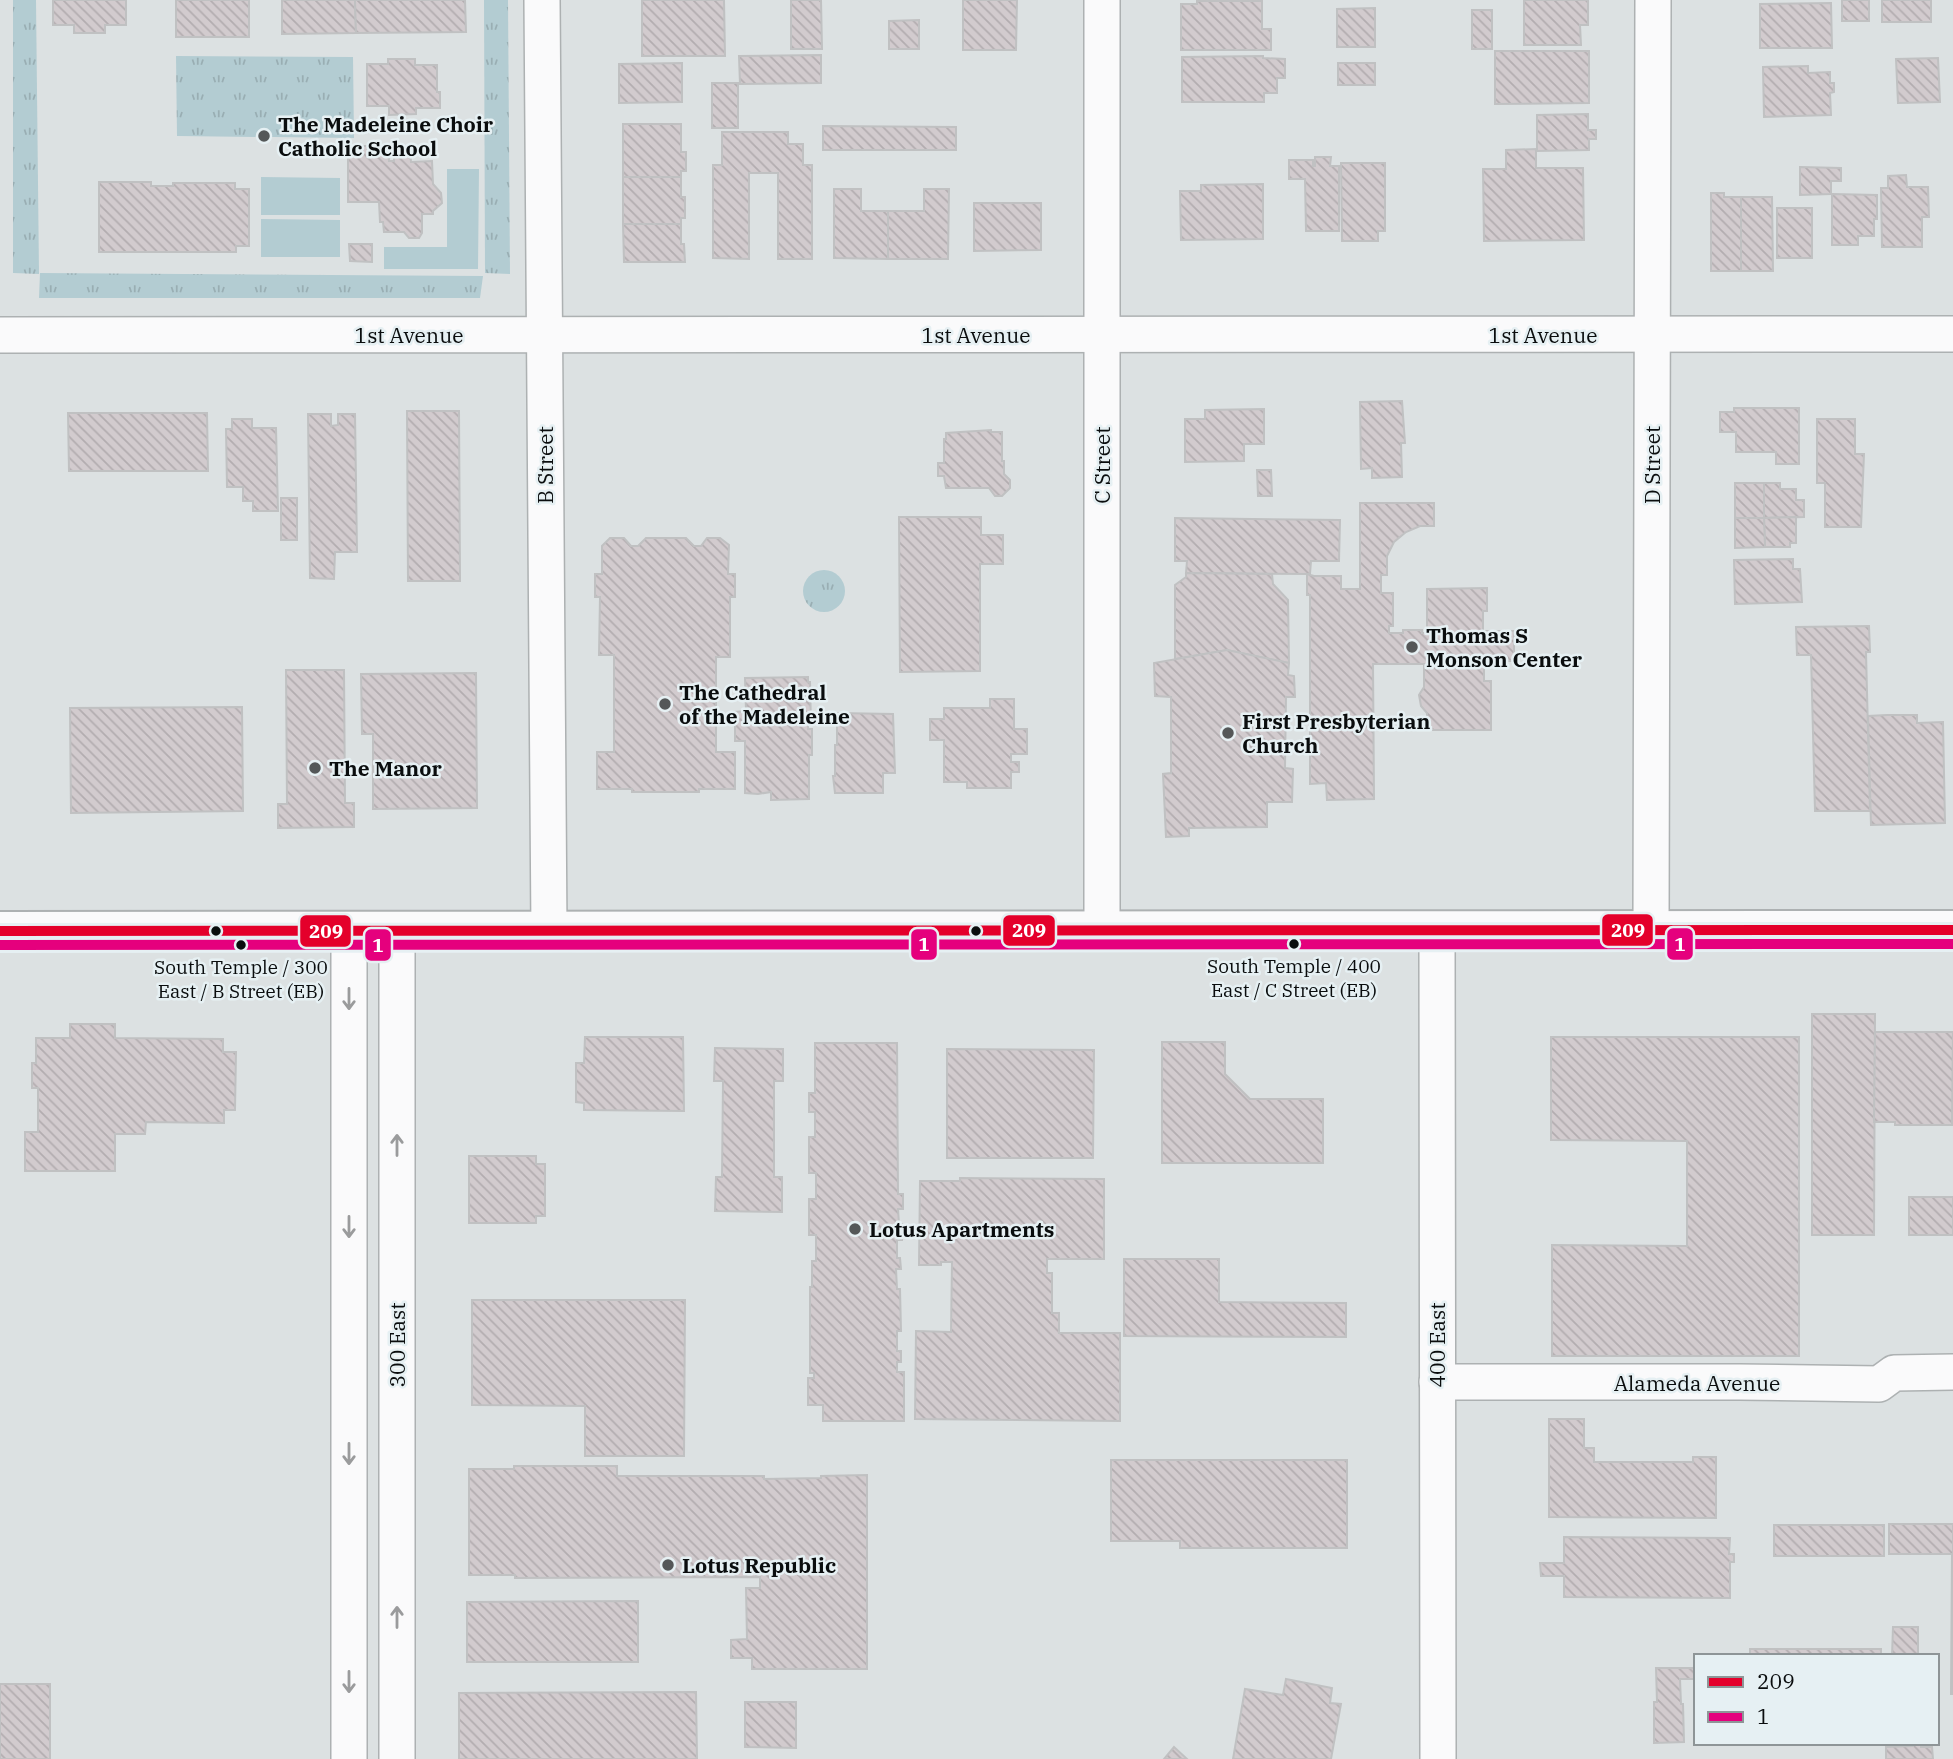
<svg xmlns="http://www.w3.org/2000/svg" width="1953" height="1759" font-family="'IBM Plex Serif',serif">
<style>
.grass{fill:url(#grass-tufts)}
.park{fill:#b3ccd2}
.building{fill:url(#building-back-hatch);stroke:#c0c1c2;stroke-width:2}
.lines{fill:none;stroke-linecap:round;stroke-linejoin:round}
.minor-casing{stroke:#adb1b2;stroke-width:38}
.primary-casing{stroke:#adb1b2;stroke-width:42}
.minor{stroke:#fafafb;stroke-width:35}
.primary{stroke:#fafafb;stroke-width:38}
.bus-1-casing{stroke:#e6f0f3;stroke-width:16}
.bus-2-casing{stroke:#e6f0f3;stroke-width:16}
.bus-1{stroke:#e4002b;stroke-width:10}
.bus-2{stroke:#e5007d;stroke-width:10}
.oneway{stroke:#9a9b9c}
.poi-dot{fill:#545758;stroke:#e6f0f3;stroke-width:2.5}
.bus-dot{fill:#0a0d0e;stroke:#e6f0f3;stroke-width:2.5}
.labels{text-anchor:middle;dominant-baseline:central;stroke-width:5;stroke-linejoin:round;paint-order:stroke}
.bus-label{font-size:19px;fill:#0a0d0e;stroke:#e6f0f3}
.poi-label{font-size:21px;font-weight:bold;fill:#0a0d0e;stroke:#e6f0f3;text-anchor:start}
.street-label{font-size:21px;fill:#0a0d0e;stroke:#e6f0f3}
.line-badge{stroke:#e6f0f3;stroke-width:2.5}
.badge-label{font-size:19px;text-anchor:middle;font-weight:bold;fill:#fff}
</style>
<defs>
<pattern id="grass-tufts" width="24" height="20" patternUnits="userSpaceOnUse" patternTransform="scale(1.75)"><rect width="24" height="20" fill="#b3ccd2"/><path d="M3 7l-1-3M5 7V3M7 7l1-3M15 17l-1-3M17 17v-4M19 17l1-3" fill="none" stroke="#99aeb3"/></pattern>
<pattern id="building-back-hatch" width="6" height="6" patternUnits="userSpaceOnUse" patternTransform="scale(1.75)"><rect width="6" height="6" fill="#d2cbce"/><path d="M-1 5l2 2M0 0l6 6M5-1l2 2" fill="none" stroke="#b3adb0"/></pattern>
</defs>
<rect width="100%" height="100%" fill="#dce1e2"/>
<g class="grass">
<polygon points="13,0 36,0 39,274 13,273"/>
<polygon points="484,0 508,0 510,274 485,273"/>
<polygon points="176,56 353,57 354,138 177,136"/>
<polygon points="40,273 483,276 480,298 39,298"/>
<circle cx="824" cy="591" r="21"/>
</g>
<g class="park">
<polygon points="447,169 479,169 478,269 384,269 384,247 447,247"/>
<polygon points="261,177 340,178 340,215 261,215"/>
<polygon points="261,219 340,220 340,257 261,257"/>
</g>
<g class="building">
<polygon points="53,0 126,0 126,25 105,25 105,33 74,33 74,25 53,25"/>
<rect x="176" y="0" width="73" height="37"/>
<polygon points="282,0 355,0 356,33 282,34"/>
<polygon points="355,0 465,0 466,32 356,33"/>
<polygon points="642,0 724,0 725,56 642,56"/>
<polygon points="791,0 821,0 822,49 791,49"/>
<polygon points="963,0 1017,0 1016,50 963,50"/>
<polygon points="1524,0 1588,0 1588,25 1580,25 1581,45 1524,45"/>
<rect x="1842" y="0" width="27" height="21"/>
<rect x="1882" y="0" width="49" height="22"/>
<polygon points="1197,1 1262,1 1262,29 1271,29 1271,50 1181,50 1181,4 1197,4"/>
<polygon points="1831,3 1832,48 1760,48 1760,4"/>
<polygon points="1375,8 1375,47 1337,47 1337,9"/>
<rect x="1472" y="10" width="20" height="39"/>
<polygon points="919,20 919,49 889,49 889,21"/>
<polygon points="1495,51 1589,51 1589,103 1495,104"/>
<polygon points="821,55 821,83 740,84 739,56"/>
<polygon points="1263,56 1263,58 1285,59 1285,78 1277,78 1277,93 1264,93 1264,102 1182,102 1182,57"/>
<polygon points="1938,58 1940,102 1898,103 1896,59"/>
<polygon points="388,59 415,59 415,65 437,65 437,92 440,92 440,108 416,108 416,114 389,115 389,106 367,106 367,64 388,64"/>
<polygon points="682,63 682,102 619,103 619,64"/>
<rect x="1338" y="63" width="37" height="22"/>
<polygon points="1808,66 1808,73 1830,72 1830,83 1834,83 1834,92 1830,93 1831,115 1764,117 1763,67"/>
<rect x="712" y="83" width="26" height="45"/>
<polygon points="1588,114 1588,130 1596,130 1596,139 1589,139 1589,150 1537,151 1537,115"/>
<polygon points="623,124 681,124 681,152 686,152 686,171 681,171 681,177 623,177"/>
<polygon points="823,126 956,127 956,150 823,150"/>
<polygon points="722,132 788,132 788,144 803,144 803,165 812,165 812,259 778,259 778,173 749,173 749,259 713,258 713,165 722,165"/>
<polygon points="348,146 388,146 389,161 394,161 394,151 410,151 411,162 432,161 433,184 441,193 442,203 433,211 433,214 422,214 422,233 419,238 409,238 404,232 384,232 383,222 380,222 379,202 348,202"/>
<polygon points="1536,149 1536,168 1583,168 1584,240 1484,241 1483,169 1506,169 1506,150"/>
<polygon points="1315,157 1331,157 1330,166 1339,166 1339,231 1306,231 1305,179 1289,179 1289,160 1313,160 1313,166 1315,166"/>
<polygon points="1341,163 1385,163 1385,231 1378,231 1378,241 1342,241"/>
<polygon points="1800,167 1841,168 1841,181 1831,181 1831,194 1800,195"/>
<polygon points="1906,175 1907,187 1928,187 1929,217 1922,217 1922,247 1882,247 1881,188 1888,188 1888,176"/>
<polygon points="623,177 681,177 681,197 685,197 685,218 681,218 681,224 623,224"/>
<polygon points="99,182 151,182 151,186 173,186 173,183 235,183 235,189 249,189 249,246 236,246 236,252 99,252"/>
<polygon points="1263,184 1263,239 1181,240 1180,191 1201,191 1201,185"/>
<polygon points="834,189 861,189 861,211 888,211 888,259 834,258"/>
<polygon points="924,189 949,189 948,259 888,259 888,211 924,211"/>
<polygon points="1711,193 1724,193 1724,197 1741,197 1741,271 1711,271"/>
<polygon points="1832,194 1877,195 1877,219 1874,219 1874,236 1858,236 1858,245 1832,245"/>
<polygon points="1741,197 1772,197 1773,271 1741,271"/>
<polygon points="974,203 1041,203 1041,250 974,251"/>
<rect x="1777" y="208" width="35" height="50"/>
<polygon points="623,224 681,224 681,244 684,244 685,262 624,262"/>
<polygon points="349,244 372,244 372,262 350,261"/>
<polygon points="1402,401 1405,443 1401,443 1402,477 1372,478 1372,468 1361,469 1360,402"/>
<polygon points="1734,408 1799,408 1799,464 1776,464 1776,452 1736,452 1736,432 1720,432 1720,412 1734,412"/>
<polygon points="1264,409 1264,444 1244,444 1244,461 1185,462 1185,419 1205,419 1205,410"/>
<polygon points="407,411 459,411 460,581 408,581"/>
<polygon points="68,413 207,413 208,471 69,471"/>
<polygon points="308,414 331,414 331,426 338,425 338,414 355,414 357,552 335,552 334,579 310,578"/>
<polygon points="232,419 252,419 252,428 276,428 278,511 253,511 253,501 243,501 243,487 227,487 226,429 232,429"/>
<polygon points="1817,419 1855,419 1855,454 1864,454 1861,527 1825,527 1825,483 1817,483"/>
<polygon points="991,430 991,432 1002,432 1002,461 1004,461 1004,474 1010,480 1010,488 1002,496 995,496 989,488 946,488 944,476 938,476 938,463 944,463 944,439 946,439 946,433"/>
<polygon points="1257,470 1271,470 1272,496 1258,496"/>
<rect x="1735" y="483" width="29" height="35"/>
<polygon points="1764,483 1780,483 1780,489 1796,489 1796,500 1804,500 1804,517 1764,518"/>
<rect x="281" y="498" width="16" height="42"/>
<polygon points="1360,503 1434,503 1434,526 1420,526 1406,532 1394,542 1387,556 1387,575 1381,575 1381,593 1393,593 1393,626 1389,626 1389,633 1403,633 1403,630 1422,630 1422,633 1427,633 1427,589 1487,588 1487,611 1483,611 1483,631 1514,631 1514,661 1484,661 1484,681 1491,681 1491,730 1427,730 1427,713 1421,706 1419,695 1424,687 1424,664 1373,664 1374,799 1327,800 1326,783 1310,784 1310,595 1307,595 1307,574 1314,576 1341,576 1341,589 1360,589"/>
<polygon points="899,517 981,517 981,535 1003,535 1003,564 980,564 980,671 900,672"/>
<polygon points="1796,517 1796,543 1790,543 1790,547 1765,547 1764,518"/>
<polygon points="1175,518 1340,520 1339,561 1311,561 1310,574 1186,573 1187,561 1175,561"/>
<polygon points="1735,518 1764,518 1765,547 1735,548"/>
<polygon points="610,538 624,538 631,546 638,546 646,538 686,538 694,546 701,546 707,538 720,538 729,545 728,574 735,574 735,597 730,597 730,657 716,657 716,752 735,752 735,789 699,789 699,792 632,792 632,789 597,789 597,752 614,752 614,655 599,655 600,597 595,597 595,574 602,574 602,546"/>
<polygon points="1793,559 1793,569 1800,569 1802,602 1735,604 1734,560"/>
<polygon points="1186,573 1272,574 1273,584 1288,600 1289,663 1227,650 1175,659 1175,585 1186,577"/>
<polygon points="1869,626 1870,652 1866,652 1870,811 1815,811 1811,655 1797,655 1796,627"/>
<polygon points="1227,650 1289,663 1288,675 1294,676 1295,697 1286,697 1285,768 1293,769 1292,802 1267,802 1267,827 1189,828 1189,836 1166,837 1163,774 1171,773 1171,697 1155,696 1154,663"/>
<polygon points="286,670 344,670 345,803 354,803 354,827 278,828 278,804 287,804"/>
<polygon points="476,673 477,808 373,809 373,734 362,734 361,674"/>
<polygon points="808,677 808,682 810,682 811,725 808,725 808,729 812,729 812,755 809,755 809,799 771,800 771,792 758,794 745,793 745,741 735,741 735,712 746,711 745,678"/>
<polygon points="990,699 1014,699 1014,729 1027,729 1027,754 1011,754 1011,762 1019,762 1019,772 1011,772 1011,788 967,788 967,782 944,782 944,740 930,740 930,719 944,719 944,708 990,708"/>
<polygon points="242,707 243,811 71,813 70,708"/>
<polygon points="837,713 893,714 895,773 883,773 883,793 835,793 833,776 835,776 835,745 837,745"/>
<polygon points="1887,715 1917,715 1917,723 1943,722 1945,823 1871,825 1868,716"/>
<polygon points="1812,1014 1875,1014 1874,1235 1812,1235"/>
<polygon points="70,1024 115,1024 115,1038 223,1039 223,1052 236,1052 235,1110 224,1110 224,1123 146,1122 145,1134 115,1134 115,1171 25,1171 25,1132 38,1132 38,1088 32,1088 32,1063 36,1063 36,1038 70,1038"/>
<polygon points="1875,1032 1953,1032 1952,1125 1895,1125 1895,1122 1874,1122"/>
<polygon points="585,1037 683,1037 684,1111 584,1110 584,1103 576,1102 576,1063 584,1063"/>
<polygon points="1551,1037 1799,1037 1799,1356 1552,1356 1552,1245 1687,1246 1687,1141 1551,1140"/>
<polygon points="1162,1042 1225,1042 1225,1074 1250,1099 1323,1099 1323,1163 1162,1163"/>
<polygon points="815,1043 897,1043 898,1194 903,1194 903,1209 898,1209 899,1224 902,1224 902,1240 897,1240 897,1258 900,1258 901,1269 896,1269 897,1289 900,1289 901,1331 897,1331 897,1351 901,1351 901,1362 897,1362 897,1372 904,1372 904,1421 823,1421 823,1405 808,1405 808,1378 814,1378 814,1373 810,1373 810,1287 812,1287 812,1261 816,1261 816,1235 809,1235 809,1199 816,1199 816,1173 809,1173 809,1137 815,1137 815,1112 809,1112 809,1093 815,1093"/>
<polygon points="715,1048 783,1049 783,1081 774,1081 774,1177 782,1177 782,1212 715,1211 716,1177 722,1177 723,1081 714,1081"/>
<polygon points="947,1049 1094,1050 1093,1158 947,1158"/>
<polygon points="469,1156 536,1156 536,1164 545,1164 545,1216 536,1216 536,1223 469,1223"/>
<polygon points="960,1178 1104,1179 1104,1259 1047,1259 1047,1273 1052,1273 1052,1313 1059,1313 1059,1333 1120,1333 1120,1421 915,1419 916,1331 951,1332 952,1262 941,1262 941,1265 919,1265 920,1181 960,1181"/>
<rect x="1909" y="1197" width="44" height="38"/>
<polygon points="1124,1259 1219,1259 1219,1302 1346,1303 1346,1337 1124,1336"/>
<polygon points="472,1300 685,1300 684,1456 585,1456 585,1406 472,1405"/>
<polygon points="1549,1419 1584,1419 1584,1448 1594,1448 1594,1462 1693,1462 1693,1457 1716,1457 1716,1518 1549,1517"/>
<polygon points="1111,1460 1347,1460 1347,1548 1180,1548 1180,1541 1111,1541"/>
<polygon points="514,1466 617,1466 617,1476 764,1476 764,1479 821,1478 821,1476 867,1475 867,1669 752,1669 752,1658 731,1658 731,1640 747,1639 746,1588 760,1588 760,1577 515,1578 515,1575 469,1575 469,1469 514,1469"/>
<polygon points="1889,1524 1953,1524 1953,1694 1951,1694 1952,1554 1889,1554"/>
<rect x="1774" y="1525" width="110" height="31"/>
<polygon points="1564,1537 1730,1538 1729,1554 1734,1554 1734,1562 1730,1562 1730,1598 1564,1597 1564,1576 1541,1576 1540,1563 1564,1563"/>
<polygon points="638,1601 638,1662 467,1662 467,1602"/>
<polygon points="1893,1627 1918,1627 1918,1656 1892,1656"/>
<rect x="1750" y="1649" width="131" height="7"/>
<polygon points="1656,1668 1696,1668 1696,1679 1680,1679 1681,1704 1683,1704 1684,1742 1654,1743 1654,1702 1657,1702"/>
<polygon points="1286,1679 1332,1688 1330,1703 1341,1704 1331,1759 1233,1759 1245,1689 1283,1695"/>
<rect x="0" y="1684" width="50" height="75"/>
<polygon points="696,1692 697,1759 459,1759 459,1693"/>
<polygon points="745,1702 796,1702 796,1748 745,1747"/>
<polygon points="1913,1743 1921,1743 1921,1747 1932,1747 1933,1759 1886,1759 1886,1747 1913,1746"/>
<polygon points="1174,1747 1187,1759 1164,1759"/>
</g>
<g class="lines">
<defs>
<g id="minor">
<polyline points="542,0 549,931"/>
<polyline points="1102,0 1102,931"/>
<polyline points="0,335 1953,334"/>
<polyline points="1437,930 1438,1759"/>
<polyline points="1651,930 1653,0"/>
<polyline points="349,931 349,1759"/>
<polyline points="1437,1382 1739,1382 1879,1384 1894,1373 1953,1372"/>
<polyline points="397,1759 397,931"/>
</g>
<polyline id="primary" points="0,931 1953,930"/>
</defs>
<use href="#minor" class="minor-casing"/>
<use href="#primary" class="primary-casing"/>
<use href="#minor" class="minor"/>
<use href="#primary" class="primary"/>
<defs>
<polyline id="bus-1" points="0,931 1953,930"/>
<polyline id="bus-2" points="0,945 1953,944"/>
</defs>
<use href="#bus-1" class="bus-1-casing"/>
<use href="#bus-2" class="bus-2-casing"/>
<use href="#bus-1" class="bus-1"/>
<use href="#bus-2" class="bus-2"/>
</g>
<defs><path id="oneway-shaft" d="M-6 0H5M1.5-3L5.5 0L1.5 3" fill="none" stroke-width="1.6" stroke-linecap="round" stroke-linejoin="round" transform="scale(1.75)"/></defs>
<g class="oneway">
<use href="#oneway-shaft" transform="translate(349 999) rotate(90)"/>
<use href="#oneway-shaft" transform="translate(397 1145) rotate(-90)"/>
<use href="#oneway-shaft" transform="translate(349 1227) rotate(90)"/>
<use href="#oneway-shaft" transform="translate(349 1454) rotate(90)"/>
<use href="#oneway-shaft" transform="translate(397 1617) rotate(-90)"/>
<use href="#oneway-shaft" transform="translate(349 1682) rotate(90)"/>
</g>
<g class="poi-dot">
<circle cx="264" cy="136" r="7"/>
<circle cx="1412" cy="647" r="7"/>
<circle cx="665" cy="704" r="7"/>
<circle cx="1228" cy="733" r="7"/>
<circle cx="315" cy="768" r="7"/>
<circle cx="855" cy="1229" r="7"/>
<circle cx="668" cy="1565" r="7"/>
</g>
<g class="bus-dot">
<circle cx="216" cy="931" r="6"/>
<circle cx="976" cy="931" r="6"/>
<circle cx="1294" cy="944" r="6"/>
<circle cx="241" cy="945" r="6"/>
</g>
<g class="labels">
<g class="bus-label">
<text x="1294" y="966">South Temple / 400<tspan x="1294" dy="24">East / C Street (EB)</tspan></text>
<text x="241" y="967">South Temple / 300<tspan x="241" dy="24">East / B Street (EB)</tspan></text>
</g>
<g class="poi-label">
<text x="278" y="124">The Madeleine Choir<tspan x="278" dy="24">Catholic School</tspan></text>
<text x="1426" y="635">Thomas S<tspan x="1426" dy="24">Monson Center</tspan></text>
<text x="679" y="692">The Cathedral<tspan x="679" dy="24">of the Madeleine</tspan></text>
<text x="1242" y="721">First Presbyterian<tspan x="1242" dy="24">Church</tspan></text>
<text x="329" y="768">The Manor</text>
<text x="869" y="1229">Lotus Apartments</text>
<text x="682" y="1565">Lotus Republic</text>
</g>
<g class="street-label">
<text x="409" y="335">1st Avenue</text>
<text x="976" y="335">1st Avenue</text>
<text x="1543" y="335">1st Avenue</text>
<text transform="translate(545 465) rotate(-90)">B Street</text>
<text transform="translate(1102 465) rotate(-90)">C Street</text>
<text transform="translate(1652 465) rotate(-90)">D Street</text>
<text transform="translate(397 1345) rotate(-90)">300 East</text>
<text transform="translate(1437 1345) rotate(-90)">400 East</text>
<text x="1697" y="1383">Alameda Avenue</text>
</g>
</g>
<g class="line-badge">
<rect x="1601" y="913" width="53" height="34" rx="7" fill="#e4002b"/>
<rect x="1002" y="914" width="54" height="33" rx="7" fill="#e4002b"/>
<rect x="299" y="914" width="53" height="34" rx="7" fill="#e4002b"/>
<rect x="1666" y="927" width="28" height="34" rx="7" fill="#e5007d"/>
<rect x="910" y="928" width="28" height="33" rx="7" fill="#e5007d"/>
<rect x="364" y="928" width="28" height="34" rx="7" fill="#e5007d"/>
</g>
<g class="badge-label">
<text x="1628" y="937">209</text>
<text x="1029" y="937">209</text>
<text x="326" y="938">209</text>
<text x="1680" y="951">1</text>
<text x="924" y="951">1</text>
<text x="378" y="952">1</text>
</g>
<rect x="1694" y="1654" width="245" height="91" fill="#e6f0f3" stroke="#8e9597" stroke-width="2"/>
<rect x="1708" y="1677" width="35" height="10" fill="#e4002b" stroke="#8e9597" stroke-width="2"/>
<text x="1757" y="1689" font-size="21" fill="#0a0d0e">209</text>
<rect x="1708" y="1712" width="35" height="10" fill="#e5007d" stroke="#8e9597" stroke-width="2"/>
<text x="1757" y="1724" font-size="21" fill="#0a0d0e">1</text>
</svg>
